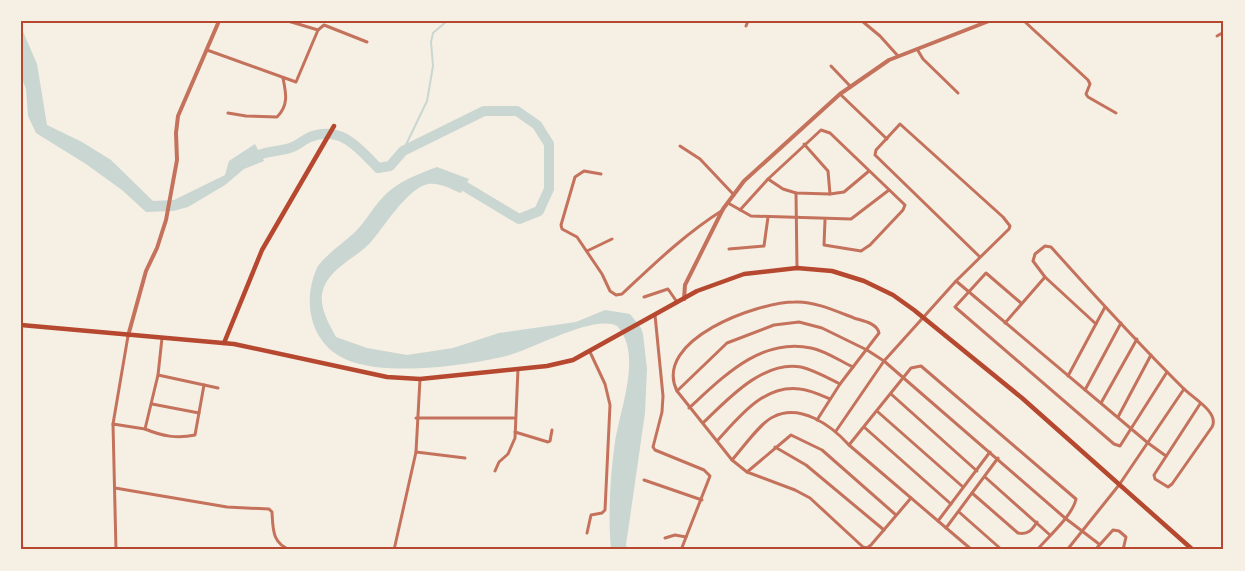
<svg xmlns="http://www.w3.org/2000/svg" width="1245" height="571" font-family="'Source Sans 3',sans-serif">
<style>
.water{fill:#c9d6d2}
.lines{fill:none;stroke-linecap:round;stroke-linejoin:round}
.stream{stroke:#c9d6d2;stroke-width:2}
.river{stroke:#c9d6d2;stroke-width:10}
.minor{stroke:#c5725c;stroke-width:3}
.tertiary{stroke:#c5725c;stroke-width:4}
.primary{stroke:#b5482f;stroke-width:4.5}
.neatline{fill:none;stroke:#b5482f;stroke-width:2}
</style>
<rect width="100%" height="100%" fill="#f6efe4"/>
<g class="water">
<polygon points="21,27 37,64 47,125 82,142 111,160 153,201 174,200 225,175 229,161 255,144 264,161 244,169 225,185 188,207 173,211 146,212 122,190 86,164 36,133 28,116 26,89 21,76"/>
<path d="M437 167 469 179 461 193C451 189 439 182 428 184 406 189 384 228 369 244 354 259 330 268 323 290 318 306 329 324 336 337L367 348 407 355 453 348 499 333 576 322 605 310 630 314 641 328 643 334 647 369 645 413 626 545 628 550H611C608 515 610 477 615 442 620 409 643 353 617 326 593 314 532 350 506 356 464 366 384 377 345 359 310 343 302 301 317 268 322 258 344 242 353 234 366 222 374 205 387 193 401 180 419 174 437 167Z"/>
</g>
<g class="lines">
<g class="stream">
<polyline points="403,151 427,101 433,66 431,42 433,33 447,21"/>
<polyline points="21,541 24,550"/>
</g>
<path class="river" d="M250 160C262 151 276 152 290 148 297 146 303 140 310 137 341 125 359 148 378 168L390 166 403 151 484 111H517L537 125 549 144V189L539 211 519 219 454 180"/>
<g class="minor">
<polyline points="862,21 880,36 898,56"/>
<polyline points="1024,21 1088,80 1090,84 1086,94 1088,97 1116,113"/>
<polyline points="746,26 748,21"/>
<polyline points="318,30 324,25 367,42"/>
<polyline points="1217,36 1224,32"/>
<polyline points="917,49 923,59 958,93"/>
<polyline points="207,50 296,82 318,30 288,21"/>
<polyline points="831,66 851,87"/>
<polyline points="840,94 887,139"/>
<path d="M228 113 246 116 277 117C289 105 286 93 283 78"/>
<polyline points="804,144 828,171 830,194"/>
<polyline points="680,146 700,159 734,195"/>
<path d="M601 174 584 171 575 177 561 225 562 229 577 237 602 274 610 291 616 295 622 294C654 264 686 233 723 210"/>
<polyline points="768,179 783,189 796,193 830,194 844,192 869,171"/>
<polyline points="796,193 797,268"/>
<polyline points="728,203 751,216 851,219 889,190"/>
<polyline points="740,210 768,179 821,130 830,133 905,205 903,210 870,245 861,251 824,245 825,220"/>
<polyline points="729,249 764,246 768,217"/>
<polyline points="587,251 612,239"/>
<polyline points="956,281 1148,443 1166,456"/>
<polyline points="644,297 668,289 677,302"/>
<polyline points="1021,303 986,273 955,307 1114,444 1120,446 1167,372"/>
<polyline points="655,315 663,396 662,412 653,447 655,450 704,470 710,476 681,550"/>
<polyline points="1005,323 1045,277"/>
<path d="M1096 324 1045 277 1033 261 1035 254 1045 246 1051 247C1094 295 1137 342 1182 387 1191 397 1220 412 1212 427L1172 484 1168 487 1155 479 1154 475 1200 404"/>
<polyline points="158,375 218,388"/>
<polyline points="1068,376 1105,307"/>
<polyline points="1085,390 1121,323"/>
<polyline points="677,391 727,343 774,325 799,322 822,328 867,350 884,361 1065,518 1099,544"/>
<polyline points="891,394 977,471"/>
<polyline points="1101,403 1137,339"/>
<polyline points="152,404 199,413"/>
<path d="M689 408C723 377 761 337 811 348 826 351 840 361 853 367"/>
<polyline points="878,412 963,487"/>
<polyline points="1118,417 1151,355"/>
<polyline points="416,418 514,418"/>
<path d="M817 420 840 384 879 333C877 323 863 321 854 318 836 311 814 301 795 302 757 302 652 340 677 391L732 460 747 472 795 490 810 498 863 547 867 548 871 545 911 498"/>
<path d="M703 423C727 400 763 360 801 367 814 370 828 378 840 384"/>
<polyline points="113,424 128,336"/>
<polyline points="864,427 951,504"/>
<path d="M145 429C162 436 177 439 195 435L204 385"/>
<polyline points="836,431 884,361 956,281 1009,229 1010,226 1003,217 900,124 876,150 875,155 980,257"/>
<polyline points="515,432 548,442 550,441 552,430"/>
<path d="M717 441C739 417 764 384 800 389 810 390 821 395 830 399"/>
<path d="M849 445 911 368 921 366 1076 499C1073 515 1048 537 1037 550"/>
<polyline points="775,447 806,465 884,530"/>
<polyline points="416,452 465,458"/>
<path d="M732 460C742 449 760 423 773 417 800 403 831 425 849 445L972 550"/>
<polyline points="495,471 499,462 508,454 515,438 518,369"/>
<polyline points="747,472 791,435 822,450 896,515"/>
<polyline points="985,477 1050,535"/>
<polyline points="644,480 702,500"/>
<path d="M115 488 227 507 269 509 272 512C273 529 272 544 291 550"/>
<path d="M972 493 1018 533C1028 535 1032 530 1037 522"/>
<polyline points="959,512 1002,550"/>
<polyline points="938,521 990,452"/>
<polyline points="946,528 998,458"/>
<polyline points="587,533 591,515 602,513 605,510 610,405 605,384 590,352"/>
<polyline points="665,538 675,535 686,537"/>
<polyline points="116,550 113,424 145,429 158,375 162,338"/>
<polyline points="394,550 416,452 420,379"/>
<polyline points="1067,550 1119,485 1184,389"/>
<polyline points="1095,550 1113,530 1119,531 1126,537 1123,550"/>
</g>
<g class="tertiary">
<polyline points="684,299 685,285 723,209 744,181 840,94 889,60 989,21"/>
<polyline points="128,336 146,271 157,248 166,220 177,160 176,133 178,116 219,21"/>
</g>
<g class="primary">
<polyline points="21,325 234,344 387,377 420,379 547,366 573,360 697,291 744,274 797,268 832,271 864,281 893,295 914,310 1022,398 1193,550"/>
<polyline points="224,343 262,250 334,126"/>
</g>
</g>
<rect width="1245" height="571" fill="none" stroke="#f6efe4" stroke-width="45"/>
<rect x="22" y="22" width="1200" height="526" class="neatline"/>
</svg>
